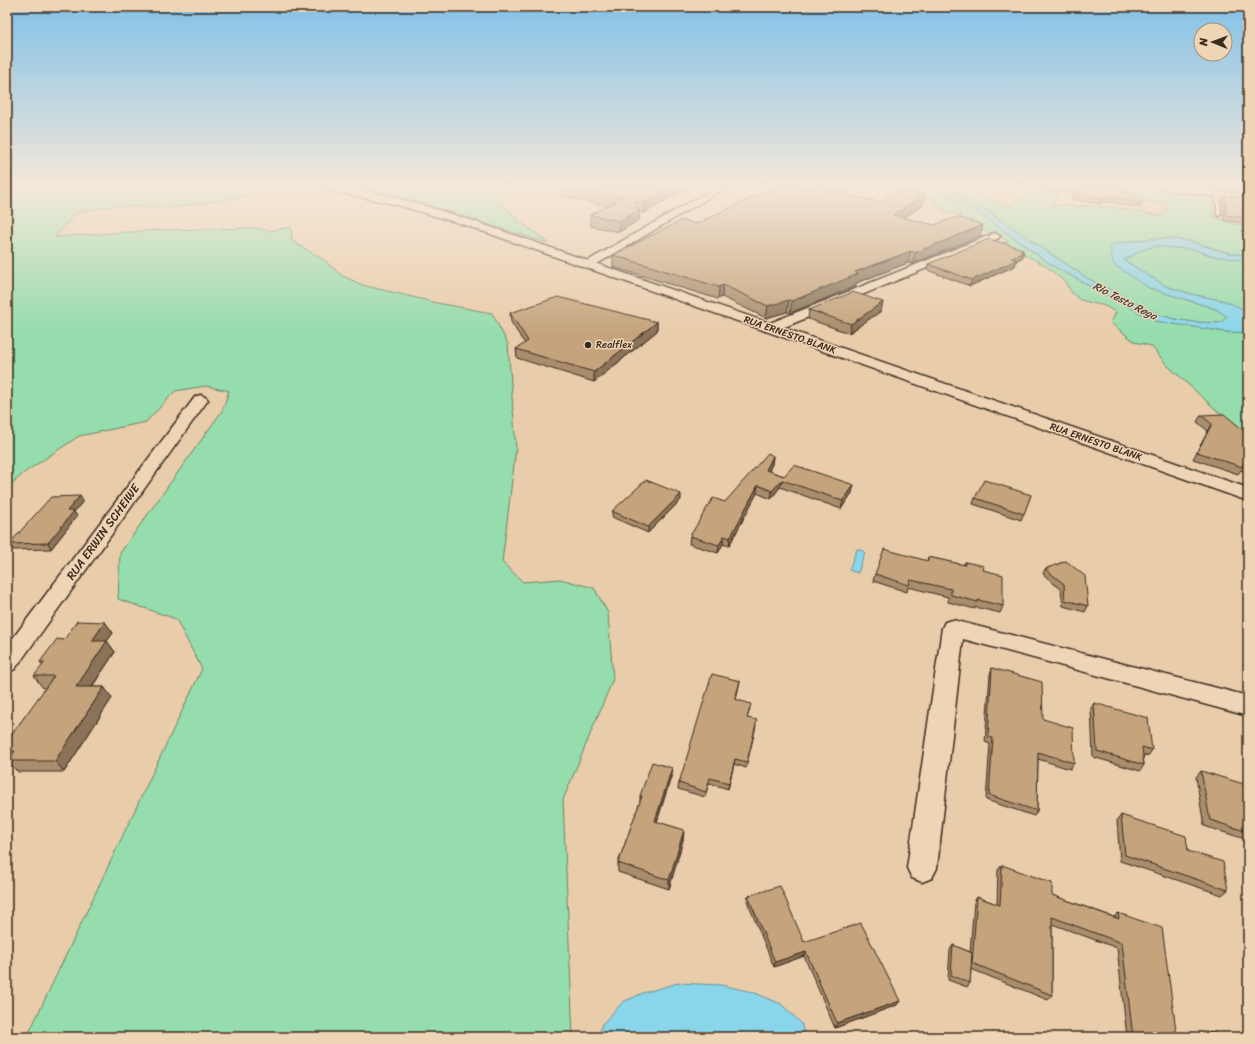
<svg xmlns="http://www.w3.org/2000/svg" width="1255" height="1044" font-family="Sriracha,sans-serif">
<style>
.green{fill:#95ddac;stroke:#688465}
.water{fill:#89d5e9;stroke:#6a9198}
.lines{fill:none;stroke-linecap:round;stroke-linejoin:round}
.service-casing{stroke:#3b2a1e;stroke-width:3}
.minor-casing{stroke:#3b2a1e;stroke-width:3}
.tertiary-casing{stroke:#3b2a1e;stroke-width:3}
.primary-casing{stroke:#3b2a1e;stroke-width:3}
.service{fill:#eed5b6;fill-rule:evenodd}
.minor{fill:#eed5b6;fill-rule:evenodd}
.tertiary{fill:#eed5b6;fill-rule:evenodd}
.primary{fill:#eed5b6;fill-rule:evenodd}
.wall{fill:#a98d6c;stroke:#3b2a1e}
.shaded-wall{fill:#8a7358;stroke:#3b2a1e}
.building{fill:#c5a47d;stroke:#3b2a1e}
.poi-dot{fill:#3b2a1e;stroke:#eed5b6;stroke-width:1.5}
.labels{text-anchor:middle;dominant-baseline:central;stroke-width:3;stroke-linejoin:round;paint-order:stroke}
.far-street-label{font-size:10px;fill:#3b2a1e;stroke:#eed5b6}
.far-poi-label{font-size:10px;fill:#3b2a1e;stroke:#eed5b6;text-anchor:start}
.far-water-label{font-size:11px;font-style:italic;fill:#47443c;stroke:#eed5b6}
.street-label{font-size:12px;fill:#3b2a1e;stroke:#eed5b6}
</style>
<rect width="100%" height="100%" fill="#e9ccaa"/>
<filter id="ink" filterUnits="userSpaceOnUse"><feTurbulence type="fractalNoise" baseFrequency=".025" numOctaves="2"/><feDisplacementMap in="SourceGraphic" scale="8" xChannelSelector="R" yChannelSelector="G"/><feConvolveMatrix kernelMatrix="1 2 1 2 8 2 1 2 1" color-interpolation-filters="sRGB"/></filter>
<g filter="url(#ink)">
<g class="green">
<polygon points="7,187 280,187 276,190 259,194 184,206 164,208 115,206 96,209 76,213 55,237 159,230 254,228 269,231 291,227 292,241 324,260 341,275 362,285 437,303 492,313 508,344 516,448 502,562 523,582 560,579 594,588 608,613 613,679 563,800 573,1037 27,1037 202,669 176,619 118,599 120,553 222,411 229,391 206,386 175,391 146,422 79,436 25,472 7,488"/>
<polygon points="339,187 493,187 502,204 521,222 548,243 440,209"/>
<polygon points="907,187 929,187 942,191 979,213 1053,266 1155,321 1226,332 1248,333 1248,439 1167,365 1151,346 1135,342 1111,323 1116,312 1105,306 1080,300 1072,293 1065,282 1043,264 1017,251 994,244 1008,242 1000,235 976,229 961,219 961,215 947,213 930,198"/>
<path d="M944 187H981V194L991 200 1010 206 1032 190 1060 195 1051 205 1112 207 1162 216 1168 205 1127 198 1136 187H1149L1212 197 1213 216 1233 224 1248 226V254C1230 257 1206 244 1188 241 1162 236 1136 240 1111 245L1149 288 1216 309 1228 317 1220 323 1194 322 1174 319 1157 314 1120 296 1087 278 992 214Z"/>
<polygon points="1206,187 1248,187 1248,195"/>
<polygon points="1156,246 1195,250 1213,256 1248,261 1248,312 1225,301 1191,294 1165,286 1124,260 1142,250"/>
</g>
<g class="water">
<path d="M929 187 948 188 1020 232 1034 243 1087 278 1157 314 1174 319 1194 322 1220 323 1227 317 1216 309 1149 288 1114 265 1111 257V245C1136 240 1162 236 1188 241 1205 245 1230 257 1248 254V261L1213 256 1195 250 1156 246 1142 250 1124 260 1165 286 1191 294 1225 301 1248 311V333L1226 332 1155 321 1053 266 979 213 942 191Z"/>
<polygon points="857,549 865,552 858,573 849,570"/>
<polygon points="678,983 721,985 753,992 781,1004 801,1023 805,1037 599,1037 602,1024 623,1002 643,993"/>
</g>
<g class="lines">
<defs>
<polygon id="service" points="1216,193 1220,194 1221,215 1219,216 1217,215"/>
<g id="minor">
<polygon points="716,187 727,187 592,267 584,267 582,265 584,263"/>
<polygon points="995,233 1000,236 999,238 775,331 765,331 763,328 765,325"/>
<polygon points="200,395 205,397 208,400 15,669 7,672 7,646 195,397"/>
<polygon points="953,620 1248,696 1248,716 963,639 937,868 932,878 922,882 912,878 907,868 942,628 945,622"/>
</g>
<path id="tertiary" d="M323 187C373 187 422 205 470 220L1248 488V501L462 224 394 204 328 190 324 189Z"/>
<polygon id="primary" points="1163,187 1190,187 1248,195 1248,201 1168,190 1164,189"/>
</defs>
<use href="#service" class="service-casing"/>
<use href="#minor" class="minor-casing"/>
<use href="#tertiary" class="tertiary-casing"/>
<use href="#primary" class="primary-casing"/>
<use href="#service" class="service"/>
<use href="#minor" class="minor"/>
<use href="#tertiary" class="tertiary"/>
<use href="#primary" class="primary"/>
</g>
<g class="wall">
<polygon points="560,187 689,187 644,213 639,212 639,220 619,232 591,226 590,215 608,206 561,196"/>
<polygon points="774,187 855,187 842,194 879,202 925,195 923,205 904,218 980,236 912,264 908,263 856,283 856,286 790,313 787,312 766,318 722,297 718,299 613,267 613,255 696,224"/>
<polygon points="1043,187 1118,187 1143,201 1140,208 1103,201 1100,204 1071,199 1073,194 1042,189"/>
<polygon points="1225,195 1248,198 1248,224 1224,220 1223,200"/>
<polygon points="1022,252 1022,258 1017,260 1015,266 970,286 927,270 928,264"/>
<polygon points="883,302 881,311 849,333 808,319 809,310"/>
<polygon points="510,313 657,322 657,331 594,382 517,358 516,349 525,344 511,322"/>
<polygon points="1201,415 1248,434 1248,472 1241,470 1238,474 1193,459 1208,431 1197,422"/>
<polygon points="773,456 772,464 769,471 784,476 852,493 841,509 780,487 771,499 757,493 729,546 723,544 718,553 689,544 690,536 725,502"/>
<polygon points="1031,495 1021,520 973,504 975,498"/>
<polygon points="681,500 648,533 612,517 612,511"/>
<polygon points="83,501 74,512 77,516 51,549 13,550 9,544"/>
<polygon points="928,557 963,565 965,562 983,570 1003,606 1000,613 975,607 975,609 948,602 948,597 908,587 907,592 873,581 875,574 927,561"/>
<polygon points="1066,561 1088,606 1085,612 1063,606 1061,590 1043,574 1045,569"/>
<polygon points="105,622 113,633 107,641 115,652 92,687 104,687 112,698 64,772 18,772 7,761 8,760 7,759 7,741 46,688 43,688 34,676 43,666 40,662"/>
<polygon points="992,668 1043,719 1074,763 1070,769 1038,759 1037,811 1034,816 986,800 990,744 985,742 990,674"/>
<polygon points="740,681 736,700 750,709 747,718 756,726 746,768 734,764 728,789 709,783 705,797 678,789 679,783"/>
<polygon points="1094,703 1152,750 1148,756 1143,755 1144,765 1140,771 1093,757 1091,708"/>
<polygon points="672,768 671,777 657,822 684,830 683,840 669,889 618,872 618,863 640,802 640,796"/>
<polygon points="1201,771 1248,789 1248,840 1204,826 1196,777"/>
<polygon points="1121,815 1188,851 1228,890 1222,895 1120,861 1117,821"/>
<polygon points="1002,865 1052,895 1114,917 1118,913 1177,1037 1127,1037 1117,948 1052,924 1052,995 1048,1000 971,969 970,983 967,987 948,980 950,950 953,945 970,952 974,902 977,897 997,904 998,870"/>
<polygon points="748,896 804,942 897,1005 835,1028 804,956 774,967 747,901"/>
<polygon points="1210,1031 1222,1037 1204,1037 1204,1036"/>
</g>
<g class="shaded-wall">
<polygon points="672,187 689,187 644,213 644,203"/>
<polygon points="837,187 855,187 827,201 829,191"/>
<polygon points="925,195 923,205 891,226 893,215"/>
<polygon points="1104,196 1103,201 1100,204 1102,199"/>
<polygon points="639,210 639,220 619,232 619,221"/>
<polygon points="983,225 980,236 912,264 915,253"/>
<polygon points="1023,249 1021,254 1024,252 1022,258 1017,260 1015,266 970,286 972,280 1011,258 1020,251"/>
<polygon points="911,251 908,263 856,283 856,286 790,313 792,301 855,272"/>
<polygon points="723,285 722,297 718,299 719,287"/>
<polygon points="789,300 787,312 766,318 768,306"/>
<polygon points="883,302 881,311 849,333 851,324"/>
<polygon points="657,322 657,331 594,382 594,372"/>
<polygon points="773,456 772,464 765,478 766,470"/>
<polygon points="782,480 780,487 771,499 772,491"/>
<polygon points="758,485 757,493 729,546 730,538"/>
<polygon points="854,485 852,493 841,509 843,501"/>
<polygon points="681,494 681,500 648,533 648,527"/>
<polygon points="80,496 83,501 74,512 77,516 51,549 48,543 67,511"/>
<polygon points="724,536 723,544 718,553 719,545"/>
<polygon points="105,622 113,633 99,652 92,641"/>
<polygon points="107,641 115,652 84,698 76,687"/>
<polygon points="104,687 112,698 64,772 55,761"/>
<polygon points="735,759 734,764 728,789 729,783"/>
<polygon points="672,768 671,777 654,831 655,821"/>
<polygon points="684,830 683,840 669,889 669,880"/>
<polygon points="806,952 804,956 774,967 775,962"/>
<polygon points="900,1001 897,1005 835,1028 837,1023"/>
</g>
<g class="building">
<polygon points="563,187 672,187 644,203 634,201 639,210 619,221 590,215 622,198"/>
<polygon points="774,187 837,187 829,191 879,202 900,190 925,195 893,215 934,225 957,217 983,225 915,253 911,251 855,272 858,274 792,301 789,300 768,306 723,285 719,287 613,255 682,220 696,224"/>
<polygon points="1062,187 1118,187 1143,201 1142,203 1104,196 1102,199 1073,194 1077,190"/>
<polygon points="1225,195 1248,198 1248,218 1226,215"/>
<polygon points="989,239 1023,249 1020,251 1024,252 1011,258 1017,260 972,280 928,264"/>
<polygon points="853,292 883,302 851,324 809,310"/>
<polygon points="558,297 657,322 594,372 516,349 528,341 510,313"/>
<polygon points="1224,414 1248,434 1248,463 1244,462 1242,467 1197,452 1212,424 1201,415"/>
<polygon points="768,453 773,456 766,470 784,476 794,465 854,485 843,501 782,480 772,491 758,485 730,538 724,536 719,545 690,536 713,498 725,502"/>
<polygon points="646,480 681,494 648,527 612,511"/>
<polygon points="984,480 1031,495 1024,514 975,498"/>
<polygon points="80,496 67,511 74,511 48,543 9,544 51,497"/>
<polygon points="884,549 928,561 928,557 965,565 965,562 984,566 983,570 1003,575 1003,606 978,600 978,602 951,595 951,589 911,580 909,585 875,574"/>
<polygon points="1066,561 1085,576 1088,606 1065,600 1064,584 1045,569"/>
<polygon points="77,621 105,622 92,641 107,641 76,687 104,687 55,761 7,761 15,751 7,751 7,741 54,676 34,676 45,662 40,662 57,639 64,640"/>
<polygon points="992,668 1042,682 1043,719 1073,728 1074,763 1038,752 1037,811 989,795 993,738 988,737"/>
<polygon points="712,674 740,681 735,699 751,704 747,718 757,720 747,762 735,759 729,783 710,778 706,792 679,783"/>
<polygon points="1094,703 1148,718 1152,750 1142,747 1144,765 1097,751"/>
<polygon points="652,762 672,768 655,821 684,830 669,880 618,863 642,796 640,796"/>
<polygon points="1201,771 1247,785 1248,789 1248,832 1210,820"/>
<polygon points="1121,815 1186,836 1188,851 1223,862 1228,890 1125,855"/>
<polygon points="1002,865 1052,883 1052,895 1119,919 1118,913 1162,928 1177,1037 1133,1037 1122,943 1052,917 1052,995 972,963 977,897 1000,905"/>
<polygon points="780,886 804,942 861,923 900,1001 837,1023 806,952 775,962 748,896"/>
<polygon points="953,945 972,953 970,983 951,975"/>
<polygon points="1210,1031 1222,1037 1211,1037"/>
</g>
</g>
<linearGradient id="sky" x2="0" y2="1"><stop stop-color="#82c1e8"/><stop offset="0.56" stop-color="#f5e8d9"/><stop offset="1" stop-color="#f5e8d9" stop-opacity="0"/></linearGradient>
<rect width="1255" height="333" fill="url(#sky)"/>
<circle class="poi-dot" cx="588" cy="345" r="4"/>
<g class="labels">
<g class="far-street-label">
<text transform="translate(790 335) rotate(19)">RUA ERNESTO BLANK</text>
<text transform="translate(1096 442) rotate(19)">RUA ERNESTO BLANK</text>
</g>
<g class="far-poi-label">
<text x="596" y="345">Realflex</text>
</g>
<g class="far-water-label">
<text transform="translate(1125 301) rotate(27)">Rio Testo Rega</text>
</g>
<g class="street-label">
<text transform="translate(103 532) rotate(-54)">RUA ERWIN SCHEIWE</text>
</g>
</g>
<rect width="1255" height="1044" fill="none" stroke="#eed5b6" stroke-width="24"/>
<rect x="12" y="12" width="1231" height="1020" fill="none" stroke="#3b2a1e" stroke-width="1.5" filter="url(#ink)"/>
<g transform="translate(1213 42) rotate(271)"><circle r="19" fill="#eed5b6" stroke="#a69179"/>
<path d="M0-3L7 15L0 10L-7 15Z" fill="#3b2a1e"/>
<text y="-6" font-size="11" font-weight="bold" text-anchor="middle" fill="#3b2a1e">N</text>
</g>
</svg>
